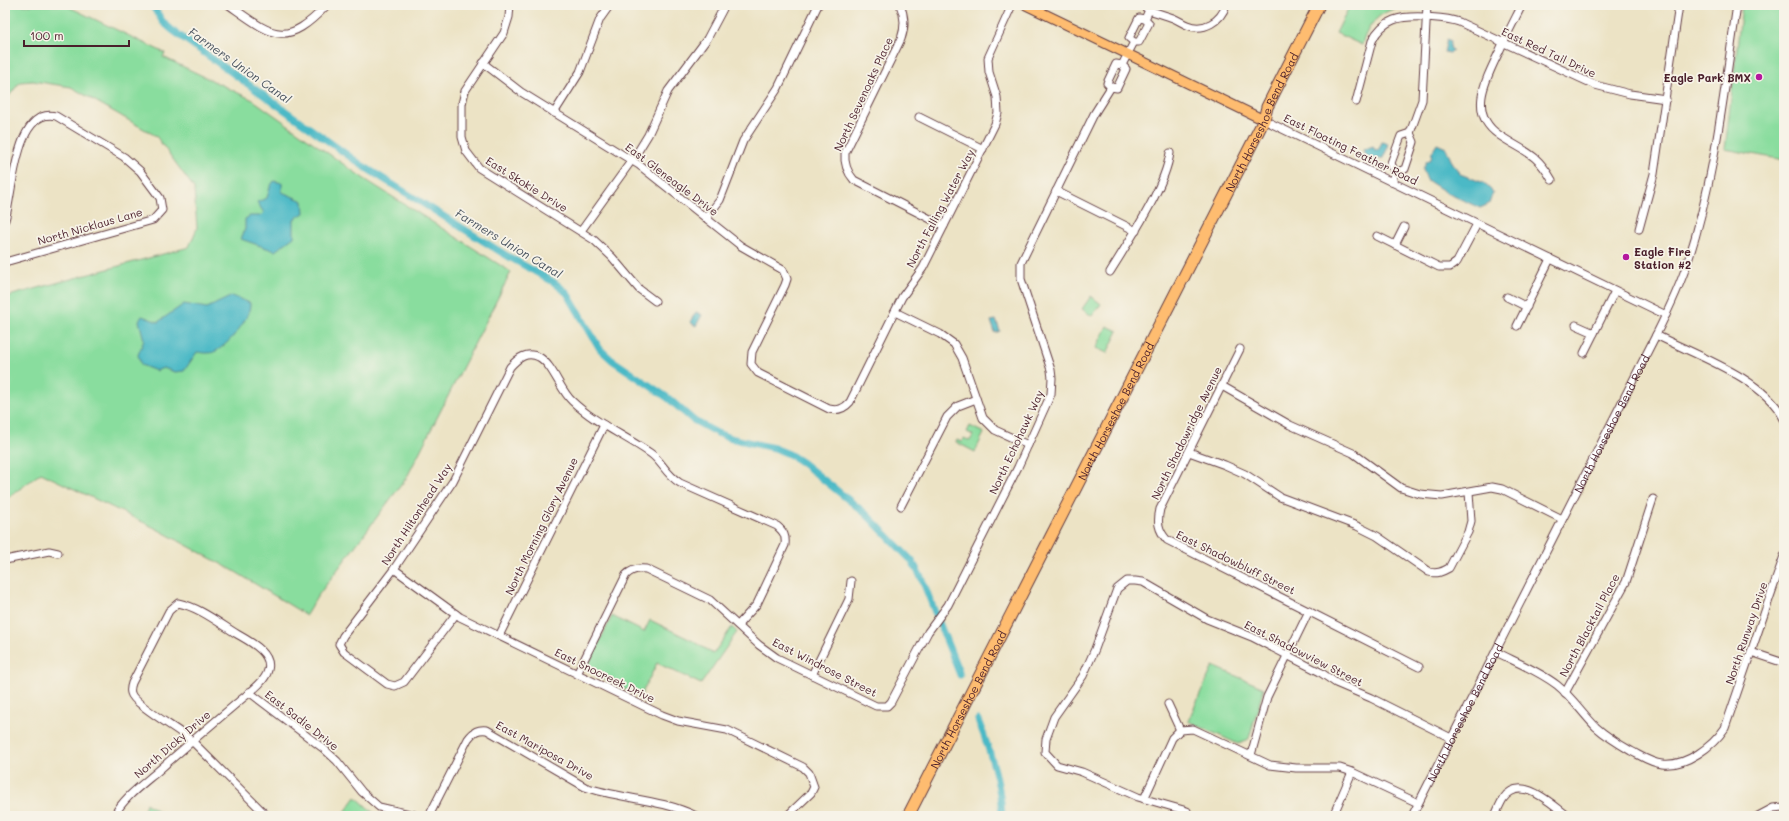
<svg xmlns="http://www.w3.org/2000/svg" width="1789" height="821" font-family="Mali,sans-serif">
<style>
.green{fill:#89dd9e;stroke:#6a7e64}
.water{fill:#4cb9c6;stroke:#4b6c78}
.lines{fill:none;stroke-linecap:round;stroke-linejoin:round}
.canal{stroke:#4cb9c6;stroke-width:7}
.minor-casing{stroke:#623c42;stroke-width:9}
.major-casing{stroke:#623c42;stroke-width:11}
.highway-casing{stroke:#623c42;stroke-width:13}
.minor{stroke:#fff;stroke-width:7}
.major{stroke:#febc70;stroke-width:9}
.highway{stroke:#febc70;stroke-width:11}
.poi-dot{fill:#b5179e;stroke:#f7f3e8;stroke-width:1.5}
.labels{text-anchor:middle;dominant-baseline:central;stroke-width:3.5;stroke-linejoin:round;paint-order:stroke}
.street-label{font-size:11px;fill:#4a1f2b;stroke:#f7f3e8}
.poi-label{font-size:11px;font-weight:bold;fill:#4a1f2b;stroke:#f7f3e8;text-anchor:end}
.water-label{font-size:12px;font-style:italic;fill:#4b5561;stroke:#f7f3e8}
</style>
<rect width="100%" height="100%" fill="#f7f3e8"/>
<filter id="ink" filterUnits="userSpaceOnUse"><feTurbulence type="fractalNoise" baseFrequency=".025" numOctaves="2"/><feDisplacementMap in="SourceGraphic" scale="8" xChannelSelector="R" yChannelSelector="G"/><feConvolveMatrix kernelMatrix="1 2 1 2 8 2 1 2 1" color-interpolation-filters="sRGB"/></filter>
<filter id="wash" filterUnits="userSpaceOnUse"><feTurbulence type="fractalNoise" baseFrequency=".012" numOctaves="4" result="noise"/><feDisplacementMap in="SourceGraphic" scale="16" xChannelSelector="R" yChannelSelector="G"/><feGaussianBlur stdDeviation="0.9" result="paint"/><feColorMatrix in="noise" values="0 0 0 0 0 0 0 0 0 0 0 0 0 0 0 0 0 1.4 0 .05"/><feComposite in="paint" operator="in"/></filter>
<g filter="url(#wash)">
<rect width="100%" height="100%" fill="#ece3c5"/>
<g class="green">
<polygon points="5,5 65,5 165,53 163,57 253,100 363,178 511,272 407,477 317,597 306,615 234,571 155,528 41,473 5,500 5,297 189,247 197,228 194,188 156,136 71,87 33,81 20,82 5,101"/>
<path d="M1350 5H1417C1412 10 1406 7 1399 8 1379 11 1367 26 1362 45L1336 33Z"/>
<polygon points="1742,5 1784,5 1784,160 1725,149"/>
<polygon points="1091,296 1101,304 1092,316 1082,309"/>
<polygon points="1107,326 1118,331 1107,353 1096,348"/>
<polygon points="970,426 984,433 975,452 956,442 957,440 962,442 964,438 970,441 973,435 967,432"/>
<polygon points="612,616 644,632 650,620 695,642 713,654 732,627 737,632 701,684 657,663 640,697 589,671 586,668"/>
<polygon points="1213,666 1264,688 1249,738 1247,741 1238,744 1188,721"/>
<polygon points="356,797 377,816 342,816"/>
<polygon points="146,803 165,816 142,816"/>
</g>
<g class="water">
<polygon points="1447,39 1451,41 1450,48 1453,50 1450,53 1444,52"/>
<polygon points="1382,142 1387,143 1388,147 1383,158 1372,159 1366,156 1363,150 1373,146 1375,151 1379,149"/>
<polygon points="1437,144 1446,148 1451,160 1460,174 1484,183 1493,192 1489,204 1480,208 1447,193 1427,180 1423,169 1426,162 1431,159 1432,152"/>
<polygon points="274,181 282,183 282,192 303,201 304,213 294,219 294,237 275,251 241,239 245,229 245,219 250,216 260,216 264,213 257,202 267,198 270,187"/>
<path d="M232 296 250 303C251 318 229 344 216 351 210 354 204 353 197 352L184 371 175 372 163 368 156 371 141 365 138 355 144 340 139 321 142 316 158 322 184 304 207 308Z"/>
<polygon points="696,312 702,315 696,326 690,322"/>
<polygon points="996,320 1000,331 995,333 991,321"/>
</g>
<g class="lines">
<g class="canal">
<polyline points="152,5 163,22 172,30 363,166 504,254 555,283 567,293 600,349 612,360 668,398 693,420 717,433 734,439 774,448 789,454 803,463 866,514 912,561 921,577 960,675"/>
<path d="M978 720C990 750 1001 783 1002 816"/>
</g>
</g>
</g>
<g filter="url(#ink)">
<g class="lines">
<defs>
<g id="minor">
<path d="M229 5C273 36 285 49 327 5"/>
<polyline points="510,5 509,17 504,33 465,91 462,104 462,137 466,151 479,168 594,240 612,257 639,289 655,301"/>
<path d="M900 5C905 16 905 28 901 39L845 153C844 164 847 172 854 180L944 226"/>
<polyline points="1142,5 1149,10"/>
<path d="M1522 5C1514 21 1506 36 1499 52 1486 79 1467 113 1499 135 1524 152 1535 151 1552 180"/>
<polygon points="1139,18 1145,19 1149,23 1139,42 1134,42 1129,38"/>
<path d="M1145 19 1149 10C1157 13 1165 15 1173 18 1178 20 1182 23 1187 25 1204 32 1221 21 1226 5"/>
<path d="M483 63 521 92 639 165 741 246 783 270 787 279 785 285 752 352 751 364 758 373 829 409C838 411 844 409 850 402L902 297 923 268 995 124 998 113 997 97 989 72 988 58 1012 5"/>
<polygon points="1116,64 1122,65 1126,69 1117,88 1111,87 1107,83"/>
<polyline points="1122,65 1134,42"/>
<path d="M1356 102 1372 41C1383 18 1401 16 1425 17 1437 18 1448 18 1459 22L1595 85 1630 94 1666 99"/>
<polyline points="554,113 580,72 600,19 610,5"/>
<polyline points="919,117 983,149"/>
<polyline points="1264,120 1666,315"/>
<polyline points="1410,133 1422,100 1427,5"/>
<polyline points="1391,182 1395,173 1405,169 1414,142 1410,133 1401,136 1391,163 1395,173"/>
<polyline points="1056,191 1136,231"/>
<polyline points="706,218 720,200 743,141 778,88 818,5"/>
<path d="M5 220C13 194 15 106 56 116L124 157 140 171 160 198 162 210 153 220 5 262"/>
<polyline points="1639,229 1654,174 1679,5"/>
<polyline points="581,231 637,153 648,135 668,91 707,39 725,5"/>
<polyline points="1377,236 1439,267 1450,267 1457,262 1477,224"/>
<polyline points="1395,245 1404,227"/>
<path d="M1110 272C1129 241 1165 188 1170 153"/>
<polyline points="1507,297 1527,307"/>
<polyline points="895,312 940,334 954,344 962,358 983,418 995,430 1028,445"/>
<polyline points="1576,325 1594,333"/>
<polyline points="1517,326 1550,259"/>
<path d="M1656 335C1695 355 1764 378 1784 419"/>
<path d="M1240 349 1160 509C1157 522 1158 530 1167 540L1419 667"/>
<polyline points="1584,353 1615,291"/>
<polyline points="1222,386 1290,425 1353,453 1401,488 1420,494 1442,496 1492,487 1502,489 1562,519"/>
<path d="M1189 452 1225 465 1245 474 1280 497 1357 526 1377 536 1429 572C1437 574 1442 572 1449 568L1468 532 1471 521 1469 492"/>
<polyline points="901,506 947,417 958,406 976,399"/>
<polyline points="5,560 49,551 58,553"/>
<polyline points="394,569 460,617 662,715 678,721 727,730 803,767 809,773 814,787 811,793 787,816"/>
<path d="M456 614 404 682 395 686 387 684 344 652 339 644 343 636 394 569 453 481 510 367C518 358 527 351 539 357 553 365 560 390 572 401 595 423 624 435 650 453 662 461 665 474 680 483L777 526C784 532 786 536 785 545L757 604 738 625"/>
<polyline points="499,636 604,425"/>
<path d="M1496 652C1516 662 1539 671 1557 685 1572 697 1583 714 1596 727 1607 737 1619 744 1631 751 1641 756 1651 763 1662 764 1686 767 1713 746 1725 728L1784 556"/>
<polyline points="1751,652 1784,663"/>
<path d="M577 674 626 575C632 569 638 568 646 569L710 600 759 645 777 658 876 706H887L891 702 928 632 948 605 1018 467 1051 394 1052 378 1051 370 1021 279V263L1094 114 1111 87"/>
<polyline points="812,675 849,599 851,581"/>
<polyline points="249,692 324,749 337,761 362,792 379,807 418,816"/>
<polyline points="1565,693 1626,582 1653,499"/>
<polyline points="1168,704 1180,730 1193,729 1270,765 1296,768 1340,768 1352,772 1418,803"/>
<polyline points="1251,755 1267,697 1309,611"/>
<polyline points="1144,799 1172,738 1180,730"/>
<polyline points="1187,811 1138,797 1082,772 1057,765 1045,752 1046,739 1054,717 1083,676 1095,649 1117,589 1127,581 1135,581 1143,582 1207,619 1252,637 1320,672 1336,683 1371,698 1451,738"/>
<path d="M114 816C123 798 143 784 158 771 184 748 211 725 237 703 247 694 265 683 268 670 273 653 249 641 237 634 219 623 199 607 178 603L169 611 132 683C131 686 130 690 131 693 133 704 180 730 192 741L267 816"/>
<path d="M429 816 468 739C474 731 478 729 487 730L585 787C621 799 661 799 696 816"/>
<polyline points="1333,816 1352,772"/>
<path id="s1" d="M1412 816 1656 335C1668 311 1680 286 1688 261 1715 178 1724 91 1737 5"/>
<path d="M1495 816C1497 811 1500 804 1503 799 1521 773 1551 804 1568 816"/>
<polyline points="1758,816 1773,808 1784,807"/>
</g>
<polyline id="major" points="1026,5 1264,120"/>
<g id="highway">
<path id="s2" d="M908 816 1264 120 1267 107 1319 5"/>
</g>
</defs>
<use href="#minor" class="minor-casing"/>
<use href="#major" class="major-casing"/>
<use href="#highway" class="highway-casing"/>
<use href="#minor" class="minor"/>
<use href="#major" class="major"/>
<use href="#highway" class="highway"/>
</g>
</g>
<g class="poi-dot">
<circle cx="1759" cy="77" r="4"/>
<circle cx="1626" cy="257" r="4"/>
</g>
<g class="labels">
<g class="street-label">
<text transform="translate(1549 52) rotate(25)">East Red Tail Drive</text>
<text transform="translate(863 94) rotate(-65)">North Sevenoaks Place</text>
<text stroke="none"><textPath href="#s2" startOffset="779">North Horseshoe Bend Road</textPath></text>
<text transform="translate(1351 149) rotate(26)">East Floating Feather Road</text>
<text transform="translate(672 179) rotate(37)">East Gleneagle Drive</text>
<text transform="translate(527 184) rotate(32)">East Skokie Drive</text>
<text transform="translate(940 208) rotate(-62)">North Falling Water Way</text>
<text transform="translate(90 226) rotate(-16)">North Nicklaus Lane</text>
<text stroke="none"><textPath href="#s2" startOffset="455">North Horseshoe Bend Road</textPath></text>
<text stroke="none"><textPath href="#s1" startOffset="440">North Horseshoe Bend Road</textPath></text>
<text transform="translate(1186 433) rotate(-64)">North Shadowridge Avenue</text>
<text transform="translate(1016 442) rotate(-65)">North Echohawk Way</text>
<text transform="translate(416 514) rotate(-57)">North Hiltonhead Way</text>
<text transform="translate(541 526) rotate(-64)">North Morning Glory Avenue</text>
<text transform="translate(1236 562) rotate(26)">East Shadowbluff Street</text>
<text transform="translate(1589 625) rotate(-62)">North Blacktail Place</text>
<text transform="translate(1746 633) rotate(-71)">North Runway Drive</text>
<text transform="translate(1304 653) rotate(27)">East Shadowview Street</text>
<text transform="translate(825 667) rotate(27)">East Windrose Street</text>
<text transform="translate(605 675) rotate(26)">East Snocreek Drive</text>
<text stroke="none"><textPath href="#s2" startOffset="131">North Horseshoe Bend Road</textPath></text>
<text stroke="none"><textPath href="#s1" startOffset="116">North Horseshoe Bend Road</textPath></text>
<text transform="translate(302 720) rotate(38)">East Sadie Drive</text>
<text transform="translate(172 744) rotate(-41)">North Dicky Drive</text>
<text transform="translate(545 750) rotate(29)">East Mariposa Drive</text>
</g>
<g class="poi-label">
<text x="1751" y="77">Eagle Park BMX</text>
<text x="1634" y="251" text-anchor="start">Eagle Fire<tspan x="1634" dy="13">Station #2</tspan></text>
</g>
<g class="water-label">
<text transform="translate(240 65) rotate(35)">Farmers Union Canal</text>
<text transform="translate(509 243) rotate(31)">Farmers Union Canal</text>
</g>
</g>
<rect width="1789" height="821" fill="none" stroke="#f7f3e8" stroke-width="20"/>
<path d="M24 40v6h105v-6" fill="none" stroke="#4a1f2b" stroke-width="2"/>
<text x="30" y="40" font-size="12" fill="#4a1f2b" stroke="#f7f3e8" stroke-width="3" paint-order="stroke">100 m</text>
</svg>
